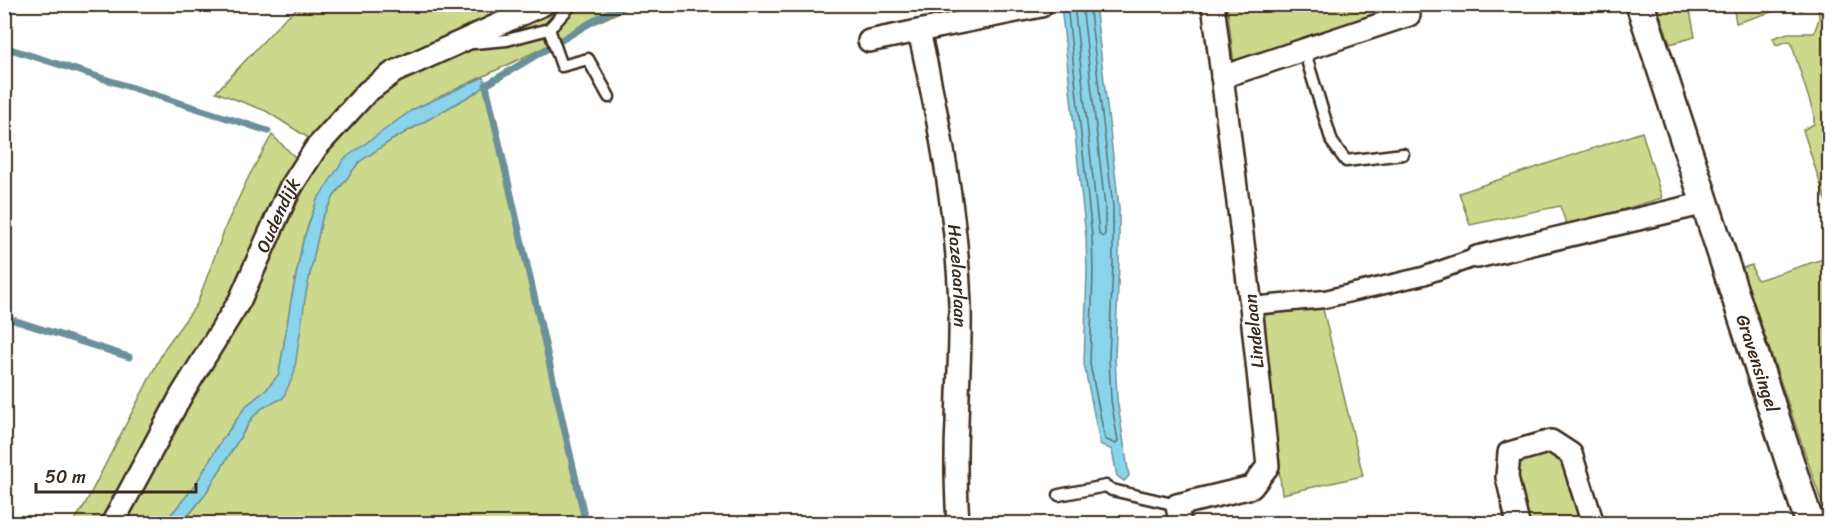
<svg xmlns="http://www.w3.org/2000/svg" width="1834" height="528" font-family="Sriracha,sans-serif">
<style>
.green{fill:#ccd98c;stroke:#848255;stroke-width:1.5}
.water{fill:#8ad4eb;stroke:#6a9099;stroke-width:1.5}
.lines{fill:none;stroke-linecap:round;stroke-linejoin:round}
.shore{stroke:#5b6e70;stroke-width:1.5}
.stream{stroke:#6a9099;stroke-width:7}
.service-casing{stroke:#3b2a1e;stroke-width:15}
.pedestrian-casing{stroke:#3b2a1e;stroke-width:21}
.minor-casing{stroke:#3b2a1e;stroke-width:26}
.tertiary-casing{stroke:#3b2a1e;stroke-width:32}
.service{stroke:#fff;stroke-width:10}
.pedestrian{stroke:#fff;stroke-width:16}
.minor{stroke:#fff;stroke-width:21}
.tertiary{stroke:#fff;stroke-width:27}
.labels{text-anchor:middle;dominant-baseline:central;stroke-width:5;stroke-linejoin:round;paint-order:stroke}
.street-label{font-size:18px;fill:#3b2a1e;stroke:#fff}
</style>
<rect width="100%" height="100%" fill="#fff"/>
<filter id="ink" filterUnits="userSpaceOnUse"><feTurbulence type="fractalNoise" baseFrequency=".0167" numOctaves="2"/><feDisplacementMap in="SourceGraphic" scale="12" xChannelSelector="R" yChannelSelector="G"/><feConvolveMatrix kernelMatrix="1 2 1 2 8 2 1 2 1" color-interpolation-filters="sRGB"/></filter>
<g filter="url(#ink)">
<g class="green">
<polygon points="1790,4 1791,6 1736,23 1733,5"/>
<polygon points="302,5 521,5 378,75 339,104 310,139 266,111 216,92 285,18"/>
<polygon points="548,5 634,5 412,110 317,200 303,240 291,301 279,374 267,389 246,406 220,443 194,487 164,523 121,524 255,291 330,136 357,108 404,77"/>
<polygon points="1227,5 1398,5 1234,64"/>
<polygon points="1657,5 1689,5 1695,37 1670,44"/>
<polygon points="1799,5 1829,5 1829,211 1803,130 1814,124 1814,115 1791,42 1789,41 1776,45 1773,38 1788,33 1814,33 1819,19 1818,6 1800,10"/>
<polygon points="486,85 502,167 586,523 182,524 204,496 252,418 262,408 283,398 322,218 336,193 359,162 392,140 478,91"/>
<polygon points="1642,132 1662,198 1567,226 1560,206 1470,225 1459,193"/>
<polygon points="272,135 298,160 229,306 175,390 101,523 72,524 84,506 165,348 197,304 227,223 249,176"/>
<polygon points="1829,257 1830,523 1829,524 1742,268 1752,265 1755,277 1758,280"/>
<polygon points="1322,305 1363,476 1282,494 1261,316"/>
<polygon points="1540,453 1554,453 1561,456 1585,523 1524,523 1512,466 1517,460"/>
</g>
<g class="water">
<polygon points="1061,5 1095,5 1119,207 1119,262 1115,357 1117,399 1129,476 1124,481 1117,476 1112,450 1100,444 1084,364 1087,272 1086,237"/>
<polygon points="484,77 486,85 478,91 392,140 359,162 336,193 322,218 306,293 294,374 283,398 262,408 252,418 204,496 182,523 164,523 194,487 220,443 246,406 267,389 279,374 291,301 303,241 317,200 344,159 412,110"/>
</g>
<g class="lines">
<g class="shore">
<polyline points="1067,4 1092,236 1093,272 1090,364 1105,439 1115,444 1118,441 1111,400 1109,358 1113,262 1113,207 1089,4"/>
<polyline points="1074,4 1099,234 1103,237 1105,234 1105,207 1082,4"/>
</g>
<g class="stream">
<polyline points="4,47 268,131"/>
<polyline points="4,317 129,357"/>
<polyline points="586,524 486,85 600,17 625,4"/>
</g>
<defs>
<g id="service">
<polyline points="549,29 562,66 588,59 609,97"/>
<polyline points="474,43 507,40 549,29 572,4"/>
<polyline points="1304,50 1332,142 1346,161 1403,154"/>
<polyline points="1059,495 1106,486 1112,490 1177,505"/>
</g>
<polyline id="pedestrian" points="1251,306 1325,299 1423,276 1477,257"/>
<g id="minor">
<path id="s1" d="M919 31C939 121 957 213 960 305 961 345 958 384 957 423 955 457 956 490 958 524"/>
<polyline points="869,41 1041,6"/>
<polyline points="1222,77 1409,15"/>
<polyline points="1477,257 1706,203"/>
<path id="s2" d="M112 524 182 394 240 300 289 190 316 148 367 92 394 72 544 4"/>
<polyline points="1180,524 1177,505 1252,487 1268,466 1251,306 1213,4"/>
<polyline points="1518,524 1507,477 1509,453 1551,441 1571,454 1593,524"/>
</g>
<g id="tertiary">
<path id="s3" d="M1640 4 1810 524"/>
</g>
</defs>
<use href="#service" class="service-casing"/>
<use href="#pedestrian" class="pedestrian-casing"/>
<use href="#minor" class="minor-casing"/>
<use href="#tertiary" class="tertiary-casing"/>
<use href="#service" class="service"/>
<use href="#pedestrian" class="pedestrian"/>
<use href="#minor" class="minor"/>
<use href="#tertiary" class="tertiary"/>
</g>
</g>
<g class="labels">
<g class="street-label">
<text stroke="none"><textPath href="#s2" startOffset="351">Oudendijk</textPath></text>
<text stroke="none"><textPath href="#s1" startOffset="248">Hazelaarlaan</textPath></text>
<text transform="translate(1254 331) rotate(-96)">Lindelaan</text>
<text stroke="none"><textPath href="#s3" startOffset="378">Gravensingel</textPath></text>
</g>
</g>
<rect width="1834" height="528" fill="none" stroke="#fff" stroke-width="24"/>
<rect x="12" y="12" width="1810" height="504" fill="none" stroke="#3b2a1e" stroke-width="2" filter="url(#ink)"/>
<path d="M36 483v9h160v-9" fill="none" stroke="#3b2a1e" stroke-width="3"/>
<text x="45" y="483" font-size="18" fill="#3b2a1e" stroke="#ffffff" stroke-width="4.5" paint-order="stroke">50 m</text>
</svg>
